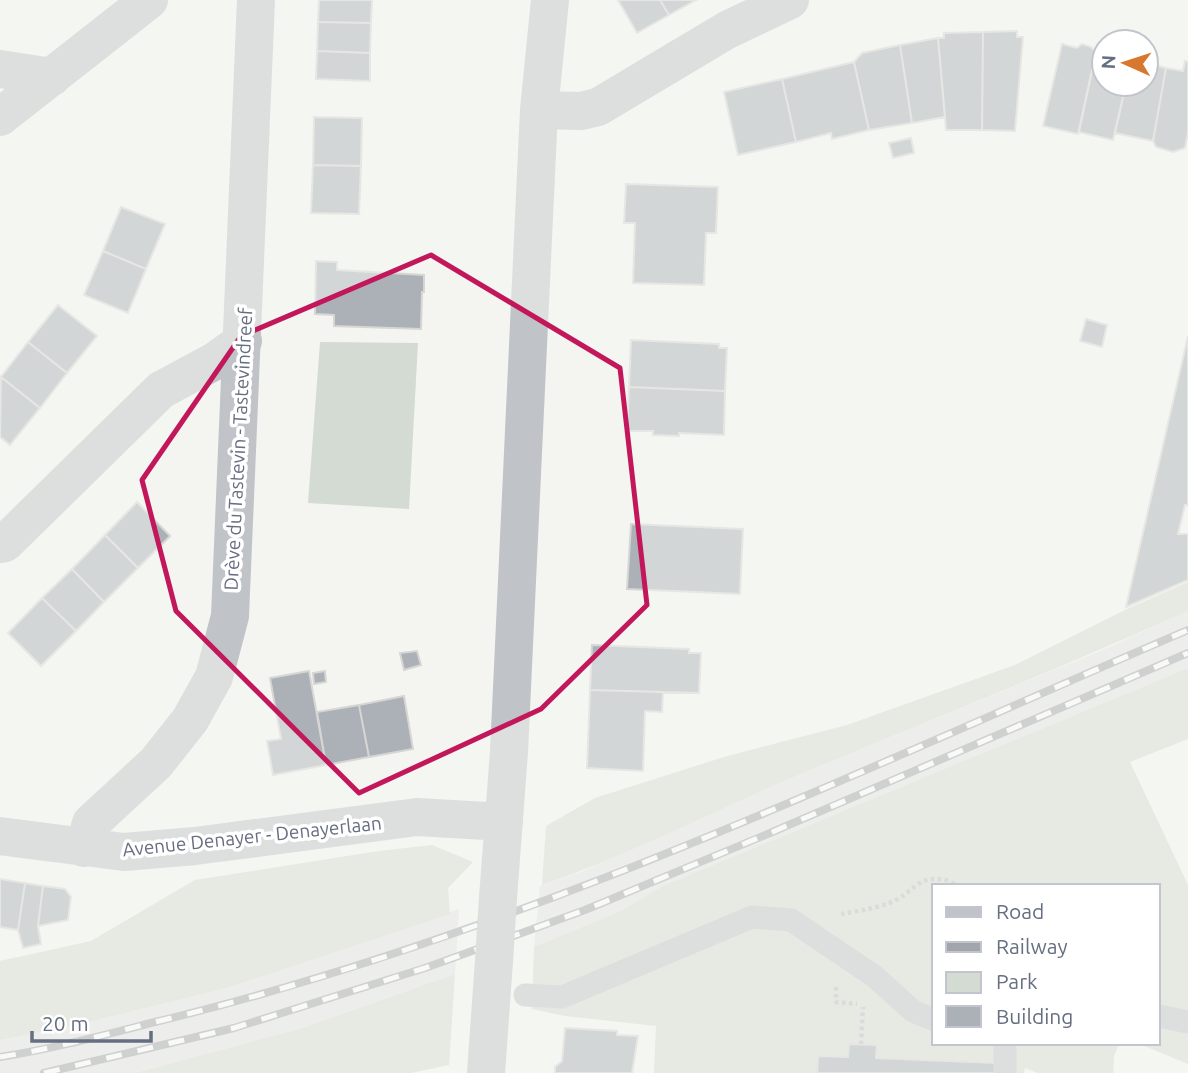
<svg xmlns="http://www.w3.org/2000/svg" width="1188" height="1073" font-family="Ubuntu,sans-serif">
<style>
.built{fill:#e5e5e5}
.green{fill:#d4dbd3;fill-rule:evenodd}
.building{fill:#acb0b7;stroke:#d6d6d4;stroke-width:2}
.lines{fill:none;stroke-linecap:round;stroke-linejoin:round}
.path{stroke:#babbbe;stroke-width:4.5;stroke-dasharray:3.5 3.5;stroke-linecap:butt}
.lane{stroke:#c0c3c7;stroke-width:23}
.street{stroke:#c0c3c7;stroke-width:38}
.rail-casing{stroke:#a2a5ac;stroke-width:8}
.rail{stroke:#fff;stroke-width:5;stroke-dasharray:16;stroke-linecap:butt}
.street-bridge{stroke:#c0c3c7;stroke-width:38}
.marked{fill:none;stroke:#c2185b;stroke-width:5;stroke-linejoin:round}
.labels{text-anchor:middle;stroke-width:7;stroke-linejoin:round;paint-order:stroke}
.street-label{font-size:19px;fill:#666f81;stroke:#fff}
</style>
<rect width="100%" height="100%" fill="#f4f5f1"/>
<!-- built -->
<path class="built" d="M1188 611V668L919 780 623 910 534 947 540 886 583 871 793 777 1100 651Z
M459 909 455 974 302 1028 135 1073H0V1040L69 1027 230 987Z"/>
<!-- green -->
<path class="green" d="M320 342 418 343 409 509 308 503Z
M1188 582V611C1059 669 927 721 796 776 711 812 629 855 542 885L546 826 595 798 724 757 847 725 1015 665 1127 609Z
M1188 668V739L1130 762 1188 885V1064L1140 1044 1118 1046 1114 1056 1113 1073H1038L1025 1068 1024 1073H654L656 1026 565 1016 532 1009 534 947 623 910 663 886ZM934 886H1158V1043H934Z
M432 845 473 862 448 888 450 914 230 987 69 1027 0 1040V961L91 941 195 880 379 851Z
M455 974 449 1065 411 1073H135L302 1028Z"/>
<!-- building -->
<path class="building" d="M319 0H372L371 23 318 22Z
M618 0H660L669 15 637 33Z
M660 0H696L669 15Z
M318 22 371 23 370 53 317 51Z
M1017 31V37H1023L1015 131 982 130 983 32Z
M983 32 982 130H946L938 38H944V33Z
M938 38 945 117 912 123 900 45Z
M1062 44 1077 48 1082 44 1091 47 1096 52 1078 134 1043 126Z
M900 45 912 123 869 130 854 62 862 53Z
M317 51 370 53V81L316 79Z
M1096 52 1104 54V84H1126L1113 140 1079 132Z
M1185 61 1188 62V133L1185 148 1173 152 1156 147 1153 141 1166 68 1183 71Z
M854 62 869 130 832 139 831 133 796 142 782 79Z
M1146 63 1166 68 1153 141 1115 133 1126 84H1146Z
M782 79 796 142 738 155 724 92Z
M314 117 362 118 361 166 313 165Z
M911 138 914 153 893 158 889 143Z
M313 165 361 166 359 214 311 213Z
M626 184 718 187 716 233H706L704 285 633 283 635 223H624Z
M121 207 165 224 146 269 103 251Z
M103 251 146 269 128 313 84 295Z
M316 261 337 262V270L424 275V292H422L421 329 334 326V315L315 314Z
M58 305 97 336 67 373 28 342Z
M1086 319 1107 325 1102 347 1080 341Z
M1188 336V505H1185L1178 534H1188V580L1126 607Z
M631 340 719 344V348H727L725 391 629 387Z
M28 342 67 373 40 408 1 377Z
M1 377 40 408 10 445 0 437Z
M629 387 725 391 724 435 679 433V436L653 435V431H627Z
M137 502 170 536 138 568 105 535Z
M631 524 743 529 740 594 627 589Z
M105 535 138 568 104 602 72 569Z
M72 569 104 602 76 631 42 598Z
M42 598 76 631 41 666 8 633Z
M592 645 689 649V653H701L699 693 590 690Z
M417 651 421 665 404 670 400 653Z
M309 671 326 765 273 775 267 741 281 739 270 678Z
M325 671 326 682 314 684 313 673Z
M590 690 663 692 662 712 645 711 643 771 587 768Z
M404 696 413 749 369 757 359 705Z
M359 705 369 757 326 765 317 712Z
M0 879 25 883 18 930 0 927Z
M25 883 43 886 38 926 41 944 23 948 18 930Z
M43 886 65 889 71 897 68 920 38 926Z
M565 1028 617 1031V1035L638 1036 632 1073H555V1067L562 1061Z
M849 1044 877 1045 876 1058 998 1063 997 1073H817L818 1056 848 1057Z"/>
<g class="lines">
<!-- path -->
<path class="path" d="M841 914C858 911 880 908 896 900 920 886 919 874 951 881L955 886
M836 987V1002L857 1004
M861 1044 863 1007"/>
<!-- lane -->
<path class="lane" d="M525 995 562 997 752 917 791 920 874 976 913 1011 934 1020
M1158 1016 1188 1022
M1005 1073V1043"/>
<!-- street -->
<path class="street" d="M0 69 52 77
M539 110 581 111 598 107 727 30 790 0
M0 117 149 0
M0 544 5 543 161 390 215 361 243 341
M0 836 124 852 195 846 417 817 504 822
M84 848 91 823 156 763 190 720 214 677 230 616 256 0
M498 898 509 752 539 110 550 0
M486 1073 494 961"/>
<!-- rail casing -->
<g class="rail-casing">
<path id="rail" d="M0 1057C52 1049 104 1035 155 1022 514 936 850 775 1188 630
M44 1073 234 1028 425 968 585 910 770 833 1188 653"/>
</g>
<!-- rail -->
<use href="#rail" class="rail"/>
<!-- street-bridge -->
<path class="street-bridge" d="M494 961 498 898"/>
</g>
<!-- marked area -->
<path d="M0 0H1188V1073H0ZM431 255 620 368 647 605 541 709 359 793 176 611 142 480 241 336Z" fill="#f4f5f1" fill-opacity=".55" fill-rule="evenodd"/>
<path class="marked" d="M431 255 620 368 647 605 541 709 359 793 176 611 142 480 241 336Z"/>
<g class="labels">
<!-- street labels -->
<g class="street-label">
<text transform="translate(238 449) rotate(-87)" y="7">Drève du Tastevin - Tastevindreef</text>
<text transform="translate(252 836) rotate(-6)" y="7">Avenue Denayer - Denayerlaan</text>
</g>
</g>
<!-- legend -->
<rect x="932" y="884" width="228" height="161" fill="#ffffff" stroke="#c2c5cd" stroke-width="2"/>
<rect x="946" y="907" width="35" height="10" fill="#c0c3c7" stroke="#c2c5cd" stroke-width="2"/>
<text x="996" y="919" font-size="21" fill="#666f81">Road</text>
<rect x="946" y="942" width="35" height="10" fill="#a2a5ac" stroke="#c2c5cd" stroke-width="2"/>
<text x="996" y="954" font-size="21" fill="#666f81">Railway</text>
<rect x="946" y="972" width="35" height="21" fill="#d4dbd3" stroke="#c2c5cd" stroke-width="2"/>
<text x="996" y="989" font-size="21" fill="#666f81">Park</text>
<rect x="946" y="1006" width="35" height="21" fill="#acb0b7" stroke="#c2c5cd" stroke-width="2"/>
<text x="996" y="1024" font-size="21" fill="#666f81">Building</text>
<!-- north arrow -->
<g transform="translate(1125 63) rotate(273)"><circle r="33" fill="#ffffff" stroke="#c2c5cd" stroke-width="2"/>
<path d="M0-5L12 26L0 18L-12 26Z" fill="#d8772e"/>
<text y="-10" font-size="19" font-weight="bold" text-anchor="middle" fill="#666f81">N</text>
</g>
<!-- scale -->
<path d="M32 1031v10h119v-10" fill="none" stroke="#666f81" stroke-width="3.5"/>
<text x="42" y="1031" font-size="21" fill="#666f81" stroke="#ffffff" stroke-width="5" paint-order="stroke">20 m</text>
</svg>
